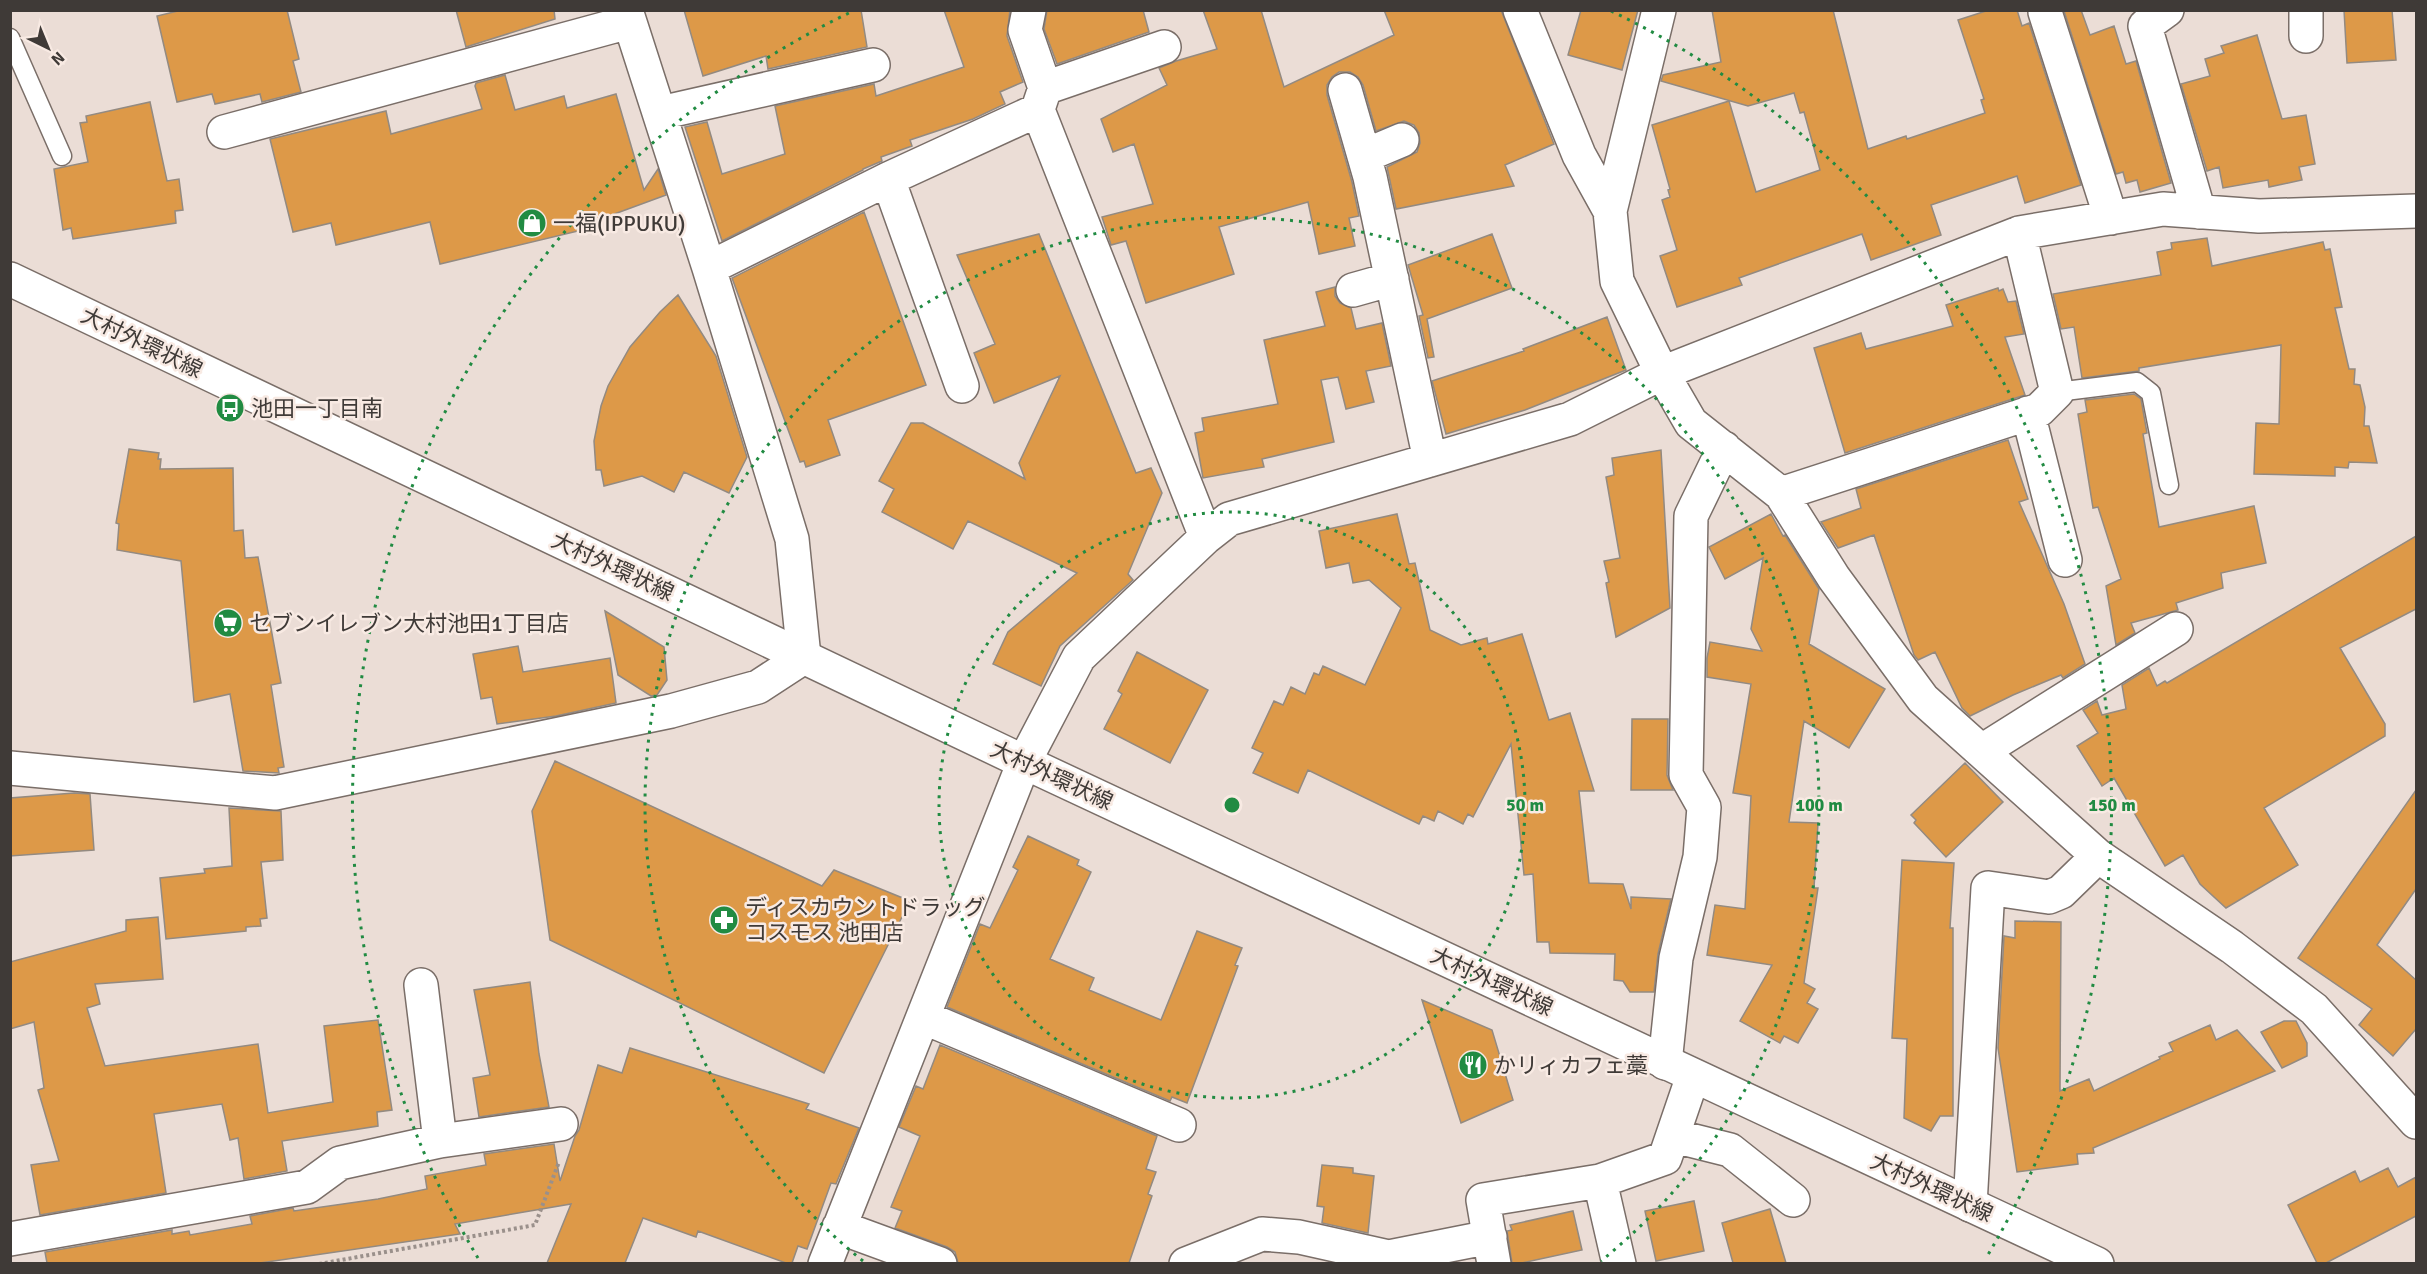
<svg xmlns="http://www.w3.org/2000/svg" width="2427" height="1274" font-family="Signika,'Noto Sans JP',sans-serif">
<style>
.building{fill:#dd9948;stroke:#938a81;stroke-width:1.5}
.lines{fill:none;stroke-linecap:round;stroke-linejoin:round}
.lane-casing{stroke:#7a6e68;stroke-width:21}
.street-casing{stroke:#7a6e68;stroke-width:36}
.secondary-casing{stroke:#7a6e68;stroke-width:36}
.path{stroke:#9a908b;stroke-width:4;stroke-dasharray:3 3;stroke-linecap:butt}
.lane{stroke:#fff;stroke-width:18}
.street{stroke:#fff;stroke-width:33}
.secondary{stroke:#fff;stroke-width:33}
.ring{fill:none;stroke:#218b42;stroke-width:3;stroke-dasharray:3 6}
.labels{text-anchor:middle;stroke-width:5;stroke-linejoin:round;paint-order:stroke}
.poi-label{font-size:22px;fill:#3f3a37;stroke:#f8eae3;text-anchor:start}
.street-label{font-size:22px;fill:#3f3a37;stroke:#f8eae3}
.centre{fill:#218b42;stroke:#f8eae3;stroke-width:3}
.ring-label{font-size:18px;text-anchor:middle;font-weight:bold;fill:#218b42;stroke:#f8eae3;stroke-width:5;stroke-linejoin:round;paint-order:stroke}
</style>
<rect width="100%" height="100%" fill="#ebddd6"/>
<!-- building -->
<path class="building" d="M182 10H287L299 59 293 61 301 92 262 102 260 94 215 104 212 94 177 102 157 16Z
M456 10H554L555 19 466 47Z
M684 10H861L867 47 768 69 766 56 703 76Z
M944 10H1010L1007 36 1023 82 1000 92 1005 104 973 119 910 140 912 146 881 157 882 161 863 169V170L722 241 685 127 707 122 722 174 785 154 775 106 874 84 876 96 964 67Z
M1047 10H1143L1149 32 1057 64 1044 29Z
M1203 10H1261L1284 87 1394 35 1384 10H1501L1554 144 1505 165 1514 186 1396 209 1387 167 1417 152 1420 143 1419 133 1414 125 1404 121 1376 131 1363 85 1358 77 1350 72H1339L1332 77 1327 85V95L1352 182 1359 216 1349 218 1355 246 1319 254 1308 202 1219 227 1234 274 1146 303 1126 241 1111 245 1102 217 1153 204 1134 144 1113 152 1101 119 1167 85 1159 68 1176 61 1217 49Z
M1581 10H1638L1622 70 1568 55Z
M1712 10H1833L1868 149 1906 136 1907 139 1985 113 1981 100 1984 99 1958 20 1989 10H2017L2022 26 2029 23 2081 185 2025 203 2017 176 1931 205 1941 235 1871 260 1862 234 1739 278 1742 285 1677 307 1660 256 1677 250 1662 200 1670 197 1668 190 1670 189 1652 125 1729 101 1756 192 1820 170 1804 112 1800 113 1794 93 1748 106 1661 81 1663 75 1721 62Z
M2081 10 2090 35 2114 26 2126 64 2136 61 2171 183 2140 192 2137 180 2126 183 2123 172 2116 174 2064 11Z
M2344 10H2392L2396 60 2347 63Z
M2257 35 2282 119 2306 115 2315 164 2299 167 2302 180 2269 187 2268 180 2223 188 2219 167 2207 171 2181 84 2210 76 2205 59 2224 53 2221 46Z
M505 75 515 110 564 96 567 108 616 94 644 190 658 169 666 195 598 220 599 226 440 264 430 222 336 245 331 223 293 232 270 139 386 111 391 134 482 109 475 86 476 83Z
M150 102 167 181 179 179 183 210 175 211 176 223 73 239 71 228 63 230 54 169 88 162 80 123 87 122 86 116Z
M864 212 926 385 828 420 840 455 806 467 804 461 800 462 732 278Z
M1039 234 1136 473 1151 468 1162 493 1128 574 1133 580 1060 646 1041 686 993 664 1008 632 1077 573 968 521 953 549 882 512 894 489 879 481 911 423H923L1025 479 1019 463 1060 376 994 403 974 353 995 344 957 255Z
M1492 234 1512 288 1427 319 1434 357 1428 358 1419 316 1423 315 1408 265Z
M2207 238 2212 266 2323 242 2325 250 2330 249 2342 307 2335 308 2349 369H2355L2354 384 2360 385 2365 407 2364 426H2369L2377 463 2349 462 2348 468 2335 467V476L2254 474 2256 423 2279 424 2281 345 2139 368V371L2082 378 2074 327 2061 329 2053 294 2161 275 2157 252 2172 249 2171 243Z
M1335 287V296L1340 303 1351 308 1356 329 1382 323 1391 366 1366 371 1374 402 1346 409 1338 377 1321 380 1334 442 1262 459 1264 467 1203 478 1195 433 1204 431 1202 418 1278 404 1264 340 1325 326 1316 292Z
M1998 288 1999 291 2003 289 2008 302 2016 301 2024 334 2005 337 2025 395 1845 453 1814 348 1861 333 1866 349 1953 326 1946 305Z
M678 295 716 356 747 457 729 493 684 472 674 492 642 476 604 486 601 470H596L594 441 601 406 608 386 630 347 660 312Z
M1607 317 1626 370 1525 410 1446 434 1432 381 1524 351 1523 349Z
M2134 394 2141 399 2147 433 2143 434 2159 527 2254 506 2266 563 2221 573 2223 588 2176 603 2178 610 2131 623 2135 633 2116 645 2106 586 2121 579 2098 507 2093 508 2078 414 2087 412 2085 400Z
M2008 440 2028 499 2019 502 2064 604 2085 664 2063 678 2061 675 2013 695 1970 716 1962 708 1935 652 1918 660 1914 655 1874 535 1838 548 1821 522 1861 508 1856 489Z
M129 449 159 453 158 459H161L160 469 233 468 234 531 243 530 245 558 258 557 281 683 271 685 284 767 278 768 279 773 243 771 230 694 194 702 181 561 117 550 119 524 116 523Z
M1661 450 1670 608 1616 637 1606 583 1609 582 1604 561 1620 558 1606 477 1614 475 1612 458Z
M1397 514 1409 564 1415 563 1430 630 1461 645 1487 638 1488 644 1522 634 1549 720 1570 713 1594 791H1579L1589 883 1623 884 1631 909V897L1671 899 1658 954 1654 992H1630L1623 981 1614 980 1615 954 1550 953 1549 942H1537L1533 874 1524 875 1511 744 1473 817 1468 814 1463 824 1438 811 1434 821 1423 816 1419 824 1308 770 1298 793 1253 773 1263 753 1252 748 1274 701 1283 705 1291 687 1305 694 1314 673 1319 675 1323 666 1365 685 1401 608 1369 580 1353 583 1349 563 1326 568 1319 531Z
M1771 514 1783 536 1785 535 1819 589 1809 644 1885 689 1849 748 1804 721 1789 822 1818 823 1814 888H1818L1804 983 1815 989 1807 1003 1818 1009 1798 1043 1784 1036 1780 1043 1740 1021 1772 965 1707 955 1715 905 1745 909 1751 796 1733 793 1751 684 1707 677V658L1710 642 1762 651 1751 629 1763 558 1725 579 1709 547Z
M2416 536V609L2340 648 2385 724V736L2264 808 2298 865 2226 908 2200 884 2183 855 2165 866 2114 778 2102 786 2077 746 2098 733 2083 710 2097 701 2102 715 2126 709 2122 685 2149 668 2157 686 2165 681 2167 683Z
M605 611 664 647 667 680 657 695 651 696 618 675Z
M518 646 523 672 610 658 616 703 556 716 497 724 492 697 481 699 473 654Z
M1137 652 1208 690 1170 763 1104 729 1122 694 1118 691Z
M1632 719H1668L1667 775 1673 790H1631Z
M555 761 822 886 834 870 910 901 824 1073 550 940 532 811Z
M1965 763 2003 802 1946 857 1914 823 1916 820 1911 815Z
M2416 790V889L2377 945 2416 980V1029L2393 1056 2359 1025 2372 1009 2298 958Z
M74 793 90 794 94 850 10 856V798Z
M229 808 281 811 283 860 261 862 267 918 260 919 261 926 246 927V931L166 939 160 878 205 873 204 869 232 866Z
M1028 836 1079 860 1077 865 1091 872 1050 959 1094 978 1089 990 1161 1020 1197 931 1242 948 1235 965 1238 966 1187 1103 1172 1097 1170 1101 947 1007 980 924 990 928 1018 870 1013 867Z
M1902 860 1954 863 1950 928H1953V1116H1940L1931 1131 1904 1118 1907 1039 1892 1038Z
M158 917 163 979 95 984 100 1004 87 1008 105 1066 258 1044 268 1113 333 1102 324 1026 378 1020 392 1110 377 1112 378 1126 282 1141 287 1171 244 1179 238 1138 230 1140 222 1104 154 1114 166 1193 40 1215 31 1165 59 1161 38 1090 44 1088 34 1022 10 1029V962L126 931V920Z
M2015 921 2061 922 2060 1091 2089 1079 2094 1091 2160 1059 2159 1057 2173 1051 2169 1043 2210 1025 2216 1040 2237 1030 2275 1071 2093 1148 2094 1153 2077 1154 2078 1164 2017 1172 1998 1048 2004 936 2015 938Z
M530 982 539 1054 549 1107 479 1117 473 1078 490 1075 474 990Z
M1422 1000 1492 1030 1513 1100 1461 1123Z
M2284 1021H2296L2307 1043V1056L2282 1068 2261 1032Z
M940 1045 1157 1136 1146 1169 1156 1172 1148 1194 1152 1196 1129 1263H958L955 1252 947 1247 895 1228 902 1211 891 1207 920 1136 899 1127 916 1086 923 1089Z
M630 1048 809 1104 806 1109 859 1128 836 1184 831 1183 807 1249 798 1246 792 1263H786L698 1231 696 1237 643 1218 625 1263H547L571 1204 455 1224 460 1234 260 1263H47L45 1252 172 1230V1234L189 1231 190 1235 252 1224 250 1216 293 1208 294 1211 378 1199 427 1189 425 1176 486 1165 484 1154 554 1144 560 1181 575 1136 579 1130 598 1065 622 1073Z
M1322 1165 1353 1168V1173L1374 1176 1368 1233 1322 1223 1324 1207 1317 1206Z
M2388 1168 2398 1187 2416 1177V1216L2326 1263H2317L2288 1205 2355 1171 2360 1182Z
M1694 1201 1704 1251 1656 1261 1645 1211Z
M1770 1209 1786 1263H1733L1722 1223Z
M1573 1211 1582 1250 1522 1263H1512L1507 1231 1512 1230 1510 1225Z"/>
<g class="lines">
<!-- lane casing -->
<g class="lane-casing">
<path id="lane" d="M10 38 62 156
M2057 392 2137 382 2151 393 2169 485"/>
</g>
<!-- street casing -->
<g class="street-casing">
<path id="street" d="M1029 10 1025 30 1045 88 1038 109
M1520 10 1579 155 1610 211
M1659 10 1610 211 1617 281 1662 373 1691 423 1781 494 1834 578 1923 699 2098 856 2232 947 2314 1009 2416 1122
M2167 10 2145 26 2199 212
M2306 10V36
M2045 12 2111 218
M1045 88 1164 47
M1345 90 1370 177 1430 460
M660 113 873 65
M224 132 629 22
M1364 156 1402 140
M888 179 962 386
M709 268 888 179 1038 110 1206 537
M1353 290 1392 279
M2028 413 2065 560
M1781 494 2039 410 2057 392 2019 233
M1982 751 2176 629
M10 768 275 793 671 711 758 687 804 657 792 539 709 268 626 10
M421 985 440 1141
M923 1017 1179 1125
M1665 1063 1676 958 1700 857 1704 807 1686 775 1691 516 1724 448
M1674 1136 1730 1150 1793 1200
M1970 1205 1988 888 2049 897 2061 892 2098 856
M839 1227 940 1264
M10 1239 307 1187 340 1163 440 1141 561 1124
M825 1264 1024 762 1079 657 1206 537 1229 519 1570 419 1662 373 2019 233 2163 209 2259 216 2416 211
M1186 1264 1262 1234 1299 1237 1389 1257 1490 1237
M1494 1264 1483 1200 1600 1181
M1619 1264 1600 1181 1665 1158 1693 1076"/>
</g>
<!-- secondary casing -->
<g class="secondary-casing">
<path id="secondary" d="M10 279 1024 762 2097 1264"/>
</g>
<!-- path -->
<path class="path" d="M319 1264 535 1225 559 1162"/>
<!-- lane -->
<use href="#lane" class="lane"/>
<!-- street -->
<use href="#street" class="street"/>
<!-- secondary -->
<use href="#secondary" class="secondary"/>
</g>
<!-- distance rings -->
<g class="ring">
<circle cx="1232" cy="805" r="293"/>
<path d="M863 1261A587 587 0 1 1 1601 1261"/>
<path d="M478 1258A880 880 0 0 1 853 11M1611 11A880 880 0 0 1 1986 1258"/>
</g>
<!-- icons -->
<defs>
<g id="shop-disc" transform="scale(1.5)"><circle r="9.5" fill="#218b42" stroke="#f8eae3"/><path d="M-5-2.5h2.3a2.7 3.5 0 0 1 5.4 0H5L5.5 6h-11ZM-1.5-2.5h3a1.5 2.3 0 0 0-3 0Z" fill="#fff"/></g>
<g id="bus-disc" transform="scale(1.5)"><circle r="9.5" fill="#218b42" stroke="#f8eae3"/><path d="M-5-6H5V4H4V6H2V4H-2V6H-4V4H-5ZM-3.5-4V0h7V-4ZM-3.5 1.2v1.5H-2V1.2ZM2 1.2v1.5H3.5V1.2Z" fill="#fff"/></g>
<g id="supermarket-disc" transform="scale(1.5)"><circle r="9.5" fill="#218b42" stroke="#f8eae3"/><path d="M-6-5.5h2.5l.6 2H6L4.5 2H-2.5L-4.4-4H-6ZM-1.5 3.2a1.3 1.3 0 1 0 .1 0ZM3 3.2a1.3 1.3 0 1 0 .1 0Z" fill="#fff"/></g>
<g id="pharmacy-disc" transform="scale(1.5)"><circle r="9.5" fill="#218b42" stroke="#f8eae3"/><path d="M-2-6h4v4h4v4h-4v4h-4v-4h-4v-4h4Z" fill="#fff"/></g>
<g id="restaurant-disc" transform="scale(1.5)"><circle r="9.5" fill="#218b42" stroke="#f8eae3"/><path d="M-5-6h1v4h1v-4h1v4h1v-4h1v5L-1.5 .5V6h-2V.5L-5-1ZM5-6V6H3V1.5H1.5Q1.5-4 5-6Z" fill="#fff"/></g>
</defs>
<g fill-rule="evenodd">
<use href="#shop-disc" x="532" y="223"/>
<use href="#bus-disc" x="230" y="408"/>
<use href="#supermarket-disc" x="228" y="623"/>
<use href="#pharmacy-disc" x="724" y="920"/>
<use href="#restaurant-disc" x="1473" y="1065"/>
</g>
<g class="labels">
<!-- poi labels -->
<g class="poi-label">
<text x="553" y="231">一福(IPPUKU)</text>
<text x="251" y="416">池田一丁目南</text>
<text x="249" y="631">セブンイレブン大村池田1丁目店</text>
<text x="745" y="915">ディスカウントドラッグ<tspan x="745" dy="25">コスモス 池田店</tspan></text>
<text x="1494" y="1073">かリィカフェ藁</text>
</g>
<!-- street labels -->
<g class="street-label">
<text transform="translate(142 342) rotate(26)" y="8">大村外環状線</text>
<text transform="translate(613 566) rotate(25)" y="8">大村外環状線</text>
<text transform="translate(1052 775) rotate(25)" y="8">大村外環状線</text>
<text transform="translate(1492 981) rotate(25)" y="8">大村外環状線</text>
<text transform="translate(1932 1187) rotate(25)" y="8">大村外環状線</text>
</g>
</g>
<circle cx="1232" cy="805" r="9" class="centre"/>
<g class="ring-label">
<text x="1525" y="811">50 m</text>
<text x="1819" y="811">100 m</text>
<text x="2112" y="811">150 m</text>
</g>
<!-- border -->
<rect width="2427" height="1274" fill="none" stroke="#3f3a37" stroke-width="24"/>
<!-- north arrow -->
<g transform="translate(48 48) rotate(137)" stroke="#f8eae3" stroke-width="4.5" paint-order="stroke">
<path d="M0-4.5L10 22L0 15L-10 22Z" fill="#3f3a37"/>
<text y="-9" font-size="16" font-weight="bold" text-anchor="middle" fill="#3f3a37">N</text>
</g>
</svg>
